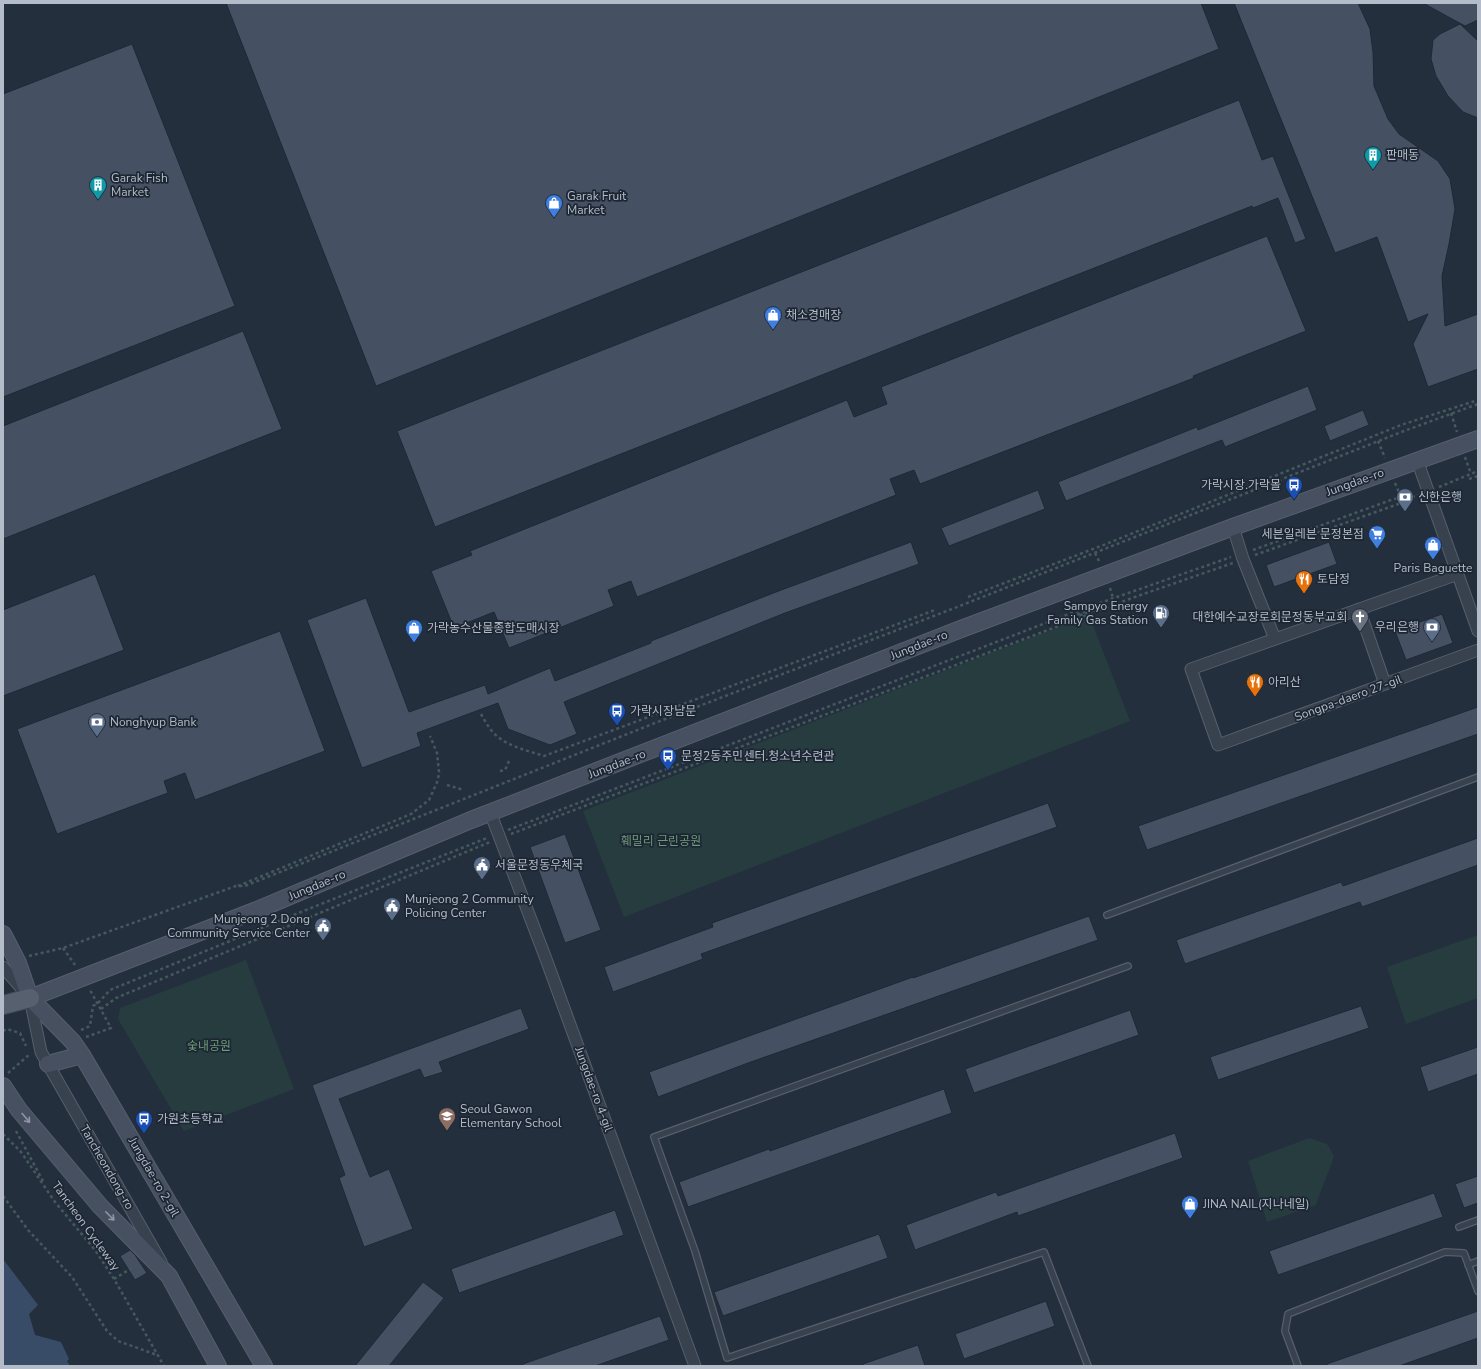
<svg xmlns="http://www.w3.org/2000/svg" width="1481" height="1369" font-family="'Nunito Sans','Noto Sans KR',sans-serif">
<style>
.green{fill:#263c3f}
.water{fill:#394c67}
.building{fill:#455162;stroke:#1f2835}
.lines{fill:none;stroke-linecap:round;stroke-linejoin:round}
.lane-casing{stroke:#565f6c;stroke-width:8}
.street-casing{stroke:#565f6c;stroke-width:13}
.secondary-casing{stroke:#565f6c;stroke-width:18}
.primary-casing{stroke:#414a57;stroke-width:20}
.path{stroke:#44595c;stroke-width:2.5;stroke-dasharray:3 3;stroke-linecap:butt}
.lane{stroke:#38414e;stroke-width:5.5}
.street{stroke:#38414e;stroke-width:11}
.secondary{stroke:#465061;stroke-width:16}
.primary{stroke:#56606e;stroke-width:18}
.oneway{stroke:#8e96a5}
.labels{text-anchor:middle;stroke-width:3.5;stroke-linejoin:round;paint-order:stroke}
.poi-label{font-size:12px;fill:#b4bcc9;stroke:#1d2633;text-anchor:start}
.street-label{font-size:12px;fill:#b4bcc9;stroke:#1d2633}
.park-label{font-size:12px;fill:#6b9a76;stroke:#1d2633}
</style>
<rect width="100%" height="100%" fill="#242f3e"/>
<!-- green -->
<path class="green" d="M1089 615 1130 721 624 917 583 811Z
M1478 935V998L1406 1024 1387 967Z
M246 960 294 1089 184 1131 118 1019 120 1008Z
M1309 1138 1327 1144 1334 1156C1329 1173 1321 1188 1316 1205L1267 1222 1248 1161Z"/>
<!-- water -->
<path class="water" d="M3 1259 38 1305 29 1314 35 1335 61 1342 69 1359 67 1361 70 1366H3Z"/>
<!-- building -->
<path class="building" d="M226 3H1201L1219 49 376 386Z
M1234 3H1358L1370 29 1373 52 1374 86 1388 119 1399 134 1438 161 1450 179 1455 209 1449 244 1442 276 1445 326 1478 314V369L1428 387 1413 344 1428 314 1408 322 1377 237 1335 253Z
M1423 3H1478V20L1465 26Z
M1460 24 1478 41V118L1463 112 1448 96 1436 76 1431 59 1433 40 1440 34Z
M132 44 235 306 3 397V94Z
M1239 100 1262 160 1273 156 1306 239 1295 243 1278 198 1253 208 1252 206 435 527 397 431Z
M1267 236 1306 331 1193 376 1194 378 920 484 914 470 890 479 896 495 637 597 631 581 608 590 614 606 509 648 494 612 454 628 431 571 472 555 470 551 847 400 854 417 887 404 881 387Z
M243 331 282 429 3 539V426Z
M1308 386 1317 410 1225 447 1222 440 1066 501 1058 482 1197 427 1198 430Z
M1363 410 1369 425 1330 441 1324 426Z
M1038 490 1045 509 949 546 941 528Z
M911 542 919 564 785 613 564 702 577 734 550 745 508 729 498 703 417 733 421 746 362 768 307 620 366 598 409 712 485 685 488 694 550 668 555 681 651 643V641L776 592Z
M1329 542 1337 564 1274 587 1266 565Z
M95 574 124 650 3 696V610Z
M1442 614 1453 643 1406 660 1395 631Z
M280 631 325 751 195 800 185 773 164 781 168 793 57 834 17 729Z
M1478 707V734L1147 850 1138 826Z
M1048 803 1057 827 701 954 703 959 613 992 604 967 713 927 712 923Z
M565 834 601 930 565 943 530 847Z
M1478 838V865L1362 907 1360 902 1185 964 1176 940 1341 882 1343 886Z
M1089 916 1098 940 748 1063 658 1097 649 1072 913 977V978Z
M1361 1006 1369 1028 1218 1080 1210 1057Z
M521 1008 529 1029 439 1062 443 1072 424 1078 420 1069 339 1099 370 1177 389 1169 413 1229 364 1247 339 1178 345 1175 312 1085Z
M1130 1010 1139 1035 974 1093 965 1069Z
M1478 1047V1074L1428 1092 1420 1067Z
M944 1089 952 1113 688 1207 679 1182 769 1149 770 1151Z
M1175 1133 1183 1158 1018 1216 1017 1212 915 1250 906 1225 996 1192 998 1196Z
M1478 1176V1203L1464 1208 1455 1184Z
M1434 1193 1443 1217 1278 1275 1269 1251Z
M615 1210 624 1235 459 1293 451 1269Z
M879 1234 888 1258 723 1316 714 1292Z
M130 1250 135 1255 147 1273 135 1280 120 1256Z
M423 1282 444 1298 389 1366H355Z
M1046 1301 1055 1326 964 1359 955 1334Z
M1478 1311V1338L1399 1366H1327V1364Z
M660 1316 669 1340 595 1366H523V1364Z
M918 1345 925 1366H863V1364Z"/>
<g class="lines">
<!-- lane casing -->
<g class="lane-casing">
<path id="lane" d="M1107 915 1478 777
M1459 1227 1478 1220
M1468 1265 1478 1261
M1088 1366 1044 1252 727 1358 695 1251 654 1137 1128 966
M1298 1366 1285 1331 1288 1314 1445 1252 1464 1253 1478 1291"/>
</g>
<!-- street casing -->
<g class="street-casing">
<path id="street" d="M1417 460 1478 631
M1233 527 1243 559 1275 639
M1458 574 1191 669 1218 745 1478 650
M1359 609 1385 684
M490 812 546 959 695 1366
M3 967 30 998 41 1052 161 1262"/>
</g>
<!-- secondary casing -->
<g class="secondary-casing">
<path id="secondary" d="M3 934 18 963 30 998 73 1042 82 1055 264 1366
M30 998 257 910 471 820 961 629 1233 527 1478 439
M48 1064 82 1055
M3 1086 19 1110 100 1206 169 1276 218 1366"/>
</g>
<!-- primary casing -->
<g class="primary-casing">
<path id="primary" d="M3 1005 30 998"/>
</g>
<!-- path -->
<path class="path" d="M1451 413 1457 432
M1378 441 1385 458
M1465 457 1471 474
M1469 479 1478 476
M1395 483 1401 497
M1439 487 1478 471
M1253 550 1391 500C1400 497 1409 499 1418 495
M1095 553 1099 561
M1255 555 1404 502
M1110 588 1113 598
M968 597 1106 544 1401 425 1478 400
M1095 605 1092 609 1065 619 1061 617Z
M481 714C484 719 487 725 491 730 504 746 526 750 544 756L935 610
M500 771 505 770 509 761
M447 785 460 789 464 787
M508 830 1056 619 1065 621 1094 610 1100 603 1231 557
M511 834 1132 598 1233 563
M238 886 411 814 429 800 438 780 439 772 437 753 430 736
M63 948 75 965
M29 956 63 948 236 886H245L655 723 952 609 1404 431 1478 404
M101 1009 116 998 490 842
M81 1030 90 1026 93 1006 98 1003 110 990 306 910 487 838
M3 1031 7 1029 20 1033 26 1046
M86 1037 111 1028 90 990
M8 1073 30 1054
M16 1131 43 1181
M3 1134 21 1152 55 1202 95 1250 114 1279 164 1366
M3 1196 28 1230 72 1277 107 1331 118 1341 157 1355
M114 1279 135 1266"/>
<!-- lane -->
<use href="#lane" class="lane"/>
<!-- street -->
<use href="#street" class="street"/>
<!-- secondary -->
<use href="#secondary" class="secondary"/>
<!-- primary -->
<use href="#primary" class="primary"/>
</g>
<!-- one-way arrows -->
<defs><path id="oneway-shaft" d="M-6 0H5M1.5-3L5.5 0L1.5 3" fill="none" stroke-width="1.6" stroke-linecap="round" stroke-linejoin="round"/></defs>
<g class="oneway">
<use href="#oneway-shaft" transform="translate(26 1118) rotate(50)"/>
<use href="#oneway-shaft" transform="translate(110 1216) rotate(45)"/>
</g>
<!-- icons -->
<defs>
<g id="building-pin" transform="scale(0.9)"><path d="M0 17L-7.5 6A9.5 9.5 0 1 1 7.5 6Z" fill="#0f9aa8" stroke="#1d2633"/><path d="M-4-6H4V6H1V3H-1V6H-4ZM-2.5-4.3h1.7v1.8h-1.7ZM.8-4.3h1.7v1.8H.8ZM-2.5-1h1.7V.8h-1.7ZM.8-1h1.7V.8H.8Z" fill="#fff"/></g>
<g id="shop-pin" transform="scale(0.9)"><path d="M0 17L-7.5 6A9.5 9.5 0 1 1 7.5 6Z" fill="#3f7fe0" stroke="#1d2633"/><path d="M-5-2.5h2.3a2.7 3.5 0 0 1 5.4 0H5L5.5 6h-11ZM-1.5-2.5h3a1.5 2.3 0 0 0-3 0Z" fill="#fff"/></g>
<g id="bus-pin" transform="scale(0.9)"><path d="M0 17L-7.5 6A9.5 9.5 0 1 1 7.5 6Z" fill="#1a4fb4" stroke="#1d2633"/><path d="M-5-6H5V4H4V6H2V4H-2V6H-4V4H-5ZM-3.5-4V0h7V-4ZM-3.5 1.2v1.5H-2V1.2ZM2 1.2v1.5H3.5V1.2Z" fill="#fff"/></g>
<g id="bank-pin" transform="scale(0.9)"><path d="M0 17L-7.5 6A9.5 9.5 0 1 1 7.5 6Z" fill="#5c6f8a" stroke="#1d2633"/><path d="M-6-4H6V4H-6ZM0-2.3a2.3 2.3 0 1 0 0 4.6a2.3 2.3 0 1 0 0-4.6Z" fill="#fff"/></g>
<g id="supermarket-pin" transform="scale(0.9)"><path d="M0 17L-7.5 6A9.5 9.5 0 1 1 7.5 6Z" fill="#3f7fe0" stroke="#1d2633"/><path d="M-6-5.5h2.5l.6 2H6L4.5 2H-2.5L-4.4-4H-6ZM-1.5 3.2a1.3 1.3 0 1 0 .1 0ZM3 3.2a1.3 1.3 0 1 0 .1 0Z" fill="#fff"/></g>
<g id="restaurant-pin" transform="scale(0.9)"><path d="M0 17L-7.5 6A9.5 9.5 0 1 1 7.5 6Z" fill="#e8710a" stroke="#1d2633"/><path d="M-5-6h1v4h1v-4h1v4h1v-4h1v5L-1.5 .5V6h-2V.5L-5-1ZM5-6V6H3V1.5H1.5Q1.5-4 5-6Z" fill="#fff"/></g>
<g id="fuel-pin" transform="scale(0.9)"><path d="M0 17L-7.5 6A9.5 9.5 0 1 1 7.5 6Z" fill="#5c6f8a" stroke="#1d2633"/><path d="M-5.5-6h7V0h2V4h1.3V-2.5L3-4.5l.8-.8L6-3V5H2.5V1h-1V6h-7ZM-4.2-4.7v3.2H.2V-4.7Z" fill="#fff"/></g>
<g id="church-pin" transform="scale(0.9)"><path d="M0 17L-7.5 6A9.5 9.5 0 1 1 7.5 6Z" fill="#6b7280" stroke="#1d2633"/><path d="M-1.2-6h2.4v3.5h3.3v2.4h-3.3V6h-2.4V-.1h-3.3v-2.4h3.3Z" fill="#fff"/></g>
<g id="civic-pin" transform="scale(0.9)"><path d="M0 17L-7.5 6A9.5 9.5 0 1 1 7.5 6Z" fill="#5c6f8a" stroke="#1d2633"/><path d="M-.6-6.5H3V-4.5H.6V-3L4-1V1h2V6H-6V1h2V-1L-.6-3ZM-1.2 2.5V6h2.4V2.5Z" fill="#fff"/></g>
<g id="school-pin" transform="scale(0.9)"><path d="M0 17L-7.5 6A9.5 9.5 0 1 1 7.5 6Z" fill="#8d6e63" stroke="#1d2633"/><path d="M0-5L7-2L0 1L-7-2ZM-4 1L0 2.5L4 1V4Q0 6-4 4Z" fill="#fff"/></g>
</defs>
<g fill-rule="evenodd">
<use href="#building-pin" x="1373" y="155"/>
<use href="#building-pin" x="98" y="185"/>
<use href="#shop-pin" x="554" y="203"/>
<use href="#shop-pin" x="773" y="315"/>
<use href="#bus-pin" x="1294" y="485"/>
<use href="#bank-pin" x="1405" y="497"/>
<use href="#supermarket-pin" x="1377" y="534"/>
<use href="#shop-pin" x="1433" y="545"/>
<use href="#restaurant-pin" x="1304" y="579"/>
<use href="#fuel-pin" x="1161" y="613"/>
<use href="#church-pin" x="1360" y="617"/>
<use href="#bank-pin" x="1432" y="627"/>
<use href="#shop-pin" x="414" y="628"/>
<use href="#restaurant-pin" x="1255" y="682"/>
<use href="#bus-pin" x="617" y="711"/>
<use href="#bank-pin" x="97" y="722"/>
<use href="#bus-pin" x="668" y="756"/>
<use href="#civic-pin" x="482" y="865"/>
<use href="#civic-pin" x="392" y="906"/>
<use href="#civic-pin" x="323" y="926"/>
<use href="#school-pin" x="447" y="1116"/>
<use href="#bus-pin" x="144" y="1119"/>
<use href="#shop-pin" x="1190" y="1204"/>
</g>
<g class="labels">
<!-- poi labels -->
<g class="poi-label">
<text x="1386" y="159">판매동</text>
<text x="111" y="182">Garak Fish<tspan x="111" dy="14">Market</tspan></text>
<text x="567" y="200">Garak Fruit<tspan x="567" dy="14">Market</tspan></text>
<text x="786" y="319">채소경매장</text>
<text x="1281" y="489" text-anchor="end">가락시장.가락몰</text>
<text x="1418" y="501">신한은행</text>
<text x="1364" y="538" text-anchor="end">세븐일레븐 문정본점</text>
<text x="1433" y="572" text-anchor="middle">Paris Baguette</text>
<text x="1317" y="583">토담정</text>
<text x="1148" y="610" text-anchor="end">Sampyo Energy<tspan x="1148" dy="14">Family Gas Station</tspan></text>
<text x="1347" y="621" text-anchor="end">대한예수교장로회문정동부교회</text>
<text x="1419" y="631" text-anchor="end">우리은행</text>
<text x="427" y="632">가락농수산물종합도매시장</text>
<text x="1268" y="686">아리산</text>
<text x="630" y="715">가락시장남문</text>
<text x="110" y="726">Nonghyup Bank</text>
<text x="681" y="760">문정2동주민센터.청소년수련관</text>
<text x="495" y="869">서울문정동우체국</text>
<text x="405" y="903">Munjeong 2 Community<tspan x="405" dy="14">Policing Center</tspan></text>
<text x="310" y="923" text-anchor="end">Munjeong 2 Dong<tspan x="310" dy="14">Community Service Center</tspan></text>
<text x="460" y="1113">Seoul Gawon<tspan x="460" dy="14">Elementary School</tspan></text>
<text x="157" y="1123">가원초등학교</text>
<text x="1203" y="1208">JINA NAIL(지나네일)</text>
</g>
<!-- street labels -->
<g class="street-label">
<text transform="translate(1355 482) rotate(-20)" y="4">Jungdae-ro</text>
<text transform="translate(919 645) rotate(-22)" y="4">Jungdae-ro</text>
<text transform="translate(1348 698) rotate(-20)" y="4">Songpa-daero 27-gil</text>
<text transform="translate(617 764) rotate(-21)" y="4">Jungdae-ro</text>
<text transform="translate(317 885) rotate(-23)" y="4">Jungdae-ro</text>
<text transform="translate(594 1089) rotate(70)" y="4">Jungdae-ro 4-gil</text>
<text transform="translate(107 1167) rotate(60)" y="4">Tancheondong-ro</text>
<text transform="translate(154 1177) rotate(60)" y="4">Jungdae-ro 2-gil</text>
<text transform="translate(86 1226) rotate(54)" y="4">Tancheon Cycleway</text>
</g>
<!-- park labels -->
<g class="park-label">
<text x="661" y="845">훼밀리 근린공원</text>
<text x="209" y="1050">숯내공원</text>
</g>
</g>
<!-- border -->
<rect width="1481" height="1369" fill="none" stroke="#b4bcc9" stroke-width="8"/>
</svg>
